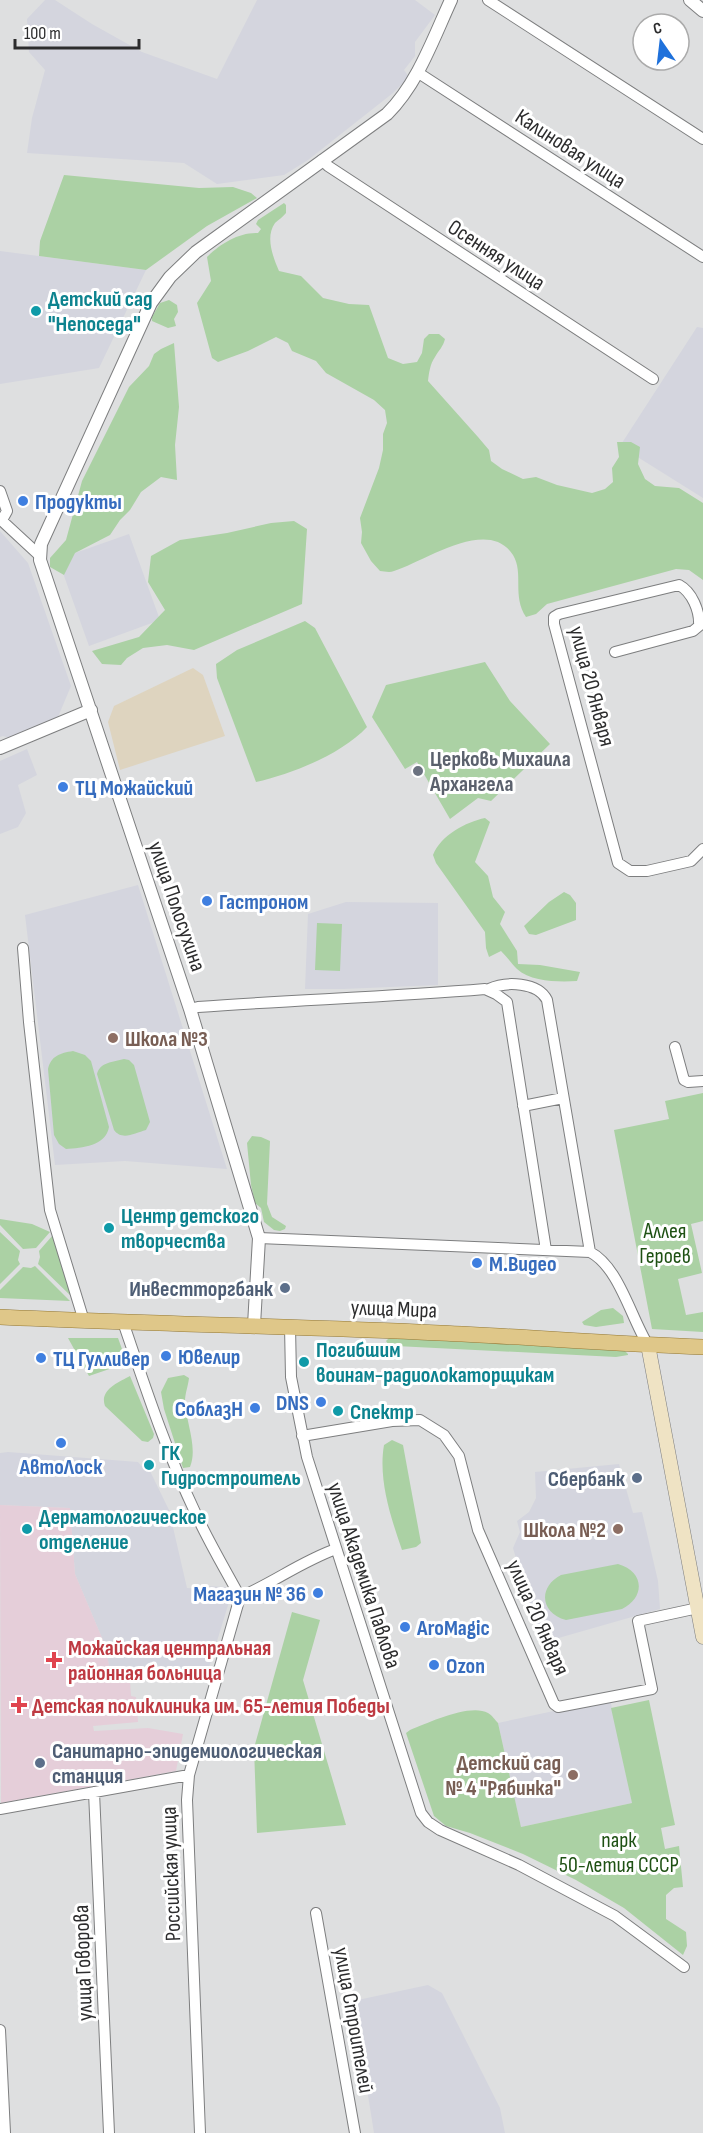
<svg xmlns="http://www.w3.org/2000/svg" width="703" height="2133" font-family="'Sofia Sans Condensed',sans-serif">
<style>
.commercial{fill:#ded4bf}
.built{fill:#d4d5de}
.medical{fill:#e5ced9}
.green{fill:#abd1a4}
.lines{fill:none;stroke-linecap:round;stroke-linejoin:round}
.minor-casing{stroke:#7d7e7f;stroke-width:12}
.tertiary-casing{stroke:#7d7e7f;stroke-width:14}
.secondary-casing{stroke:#7d7e7f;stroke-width:15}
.primary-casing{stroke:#937835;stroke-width:16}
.minor{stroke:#fff;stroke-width:10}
.tertiary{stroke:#fff;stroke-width:12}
.secondary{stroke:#efe3c4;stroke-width:14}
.primary{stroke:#dfc789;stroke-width:15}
.culture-dot{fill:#0f9aa8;stroke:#fff;stroke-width:2}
.shop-dot{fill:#3f7fe0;stroke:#fff;stroke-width:2}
.worship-dot{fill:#6b7280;stroke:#fff;stroke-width:2}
.education-dot{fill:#8d6e63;stroke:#fff;stroke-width:2}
.service-dot{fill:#5c6f8a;stroke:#fff;stroke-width:2}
.health-dot{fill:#e0444e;stroke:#fff;stroke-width:2}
.labels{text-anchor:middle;stroke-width:6;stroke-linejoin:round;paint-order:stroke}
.street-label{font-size:22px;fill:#2c2c2d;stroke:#fff}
.culture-label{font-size:22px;font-weight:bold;fill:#0d838f;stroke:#fff;text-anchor:start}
.shop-label{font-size:22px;font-weight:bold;fill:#366cbe;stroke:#fff;text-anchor:start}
.worship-label{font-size:22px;font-weight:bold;fill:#5b616d;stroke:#fff;text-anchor:start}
.education-label{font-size:22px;font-weight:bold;fill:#785e54;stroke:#fff;text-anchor:end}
.park-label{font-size:22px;fill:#1e5113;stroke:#fff}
.service-label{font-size:22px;font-weight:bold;fill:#4e5e75;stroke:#fff;text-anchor:end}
.health-label{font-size:22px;font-weight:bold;fill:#be3a42;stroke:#fff;text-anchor:start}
</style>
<rect width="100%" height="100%" fill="#dedfe0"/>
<!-- commercial -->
<path class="commercial" d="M193 668 203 675 225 736 120 770 108 722 114 706Z"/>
<!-- built -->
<path class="built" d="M45 0H55L92 24 142 52 217 79 257 0H415L435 15 415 42V56L404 70 409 77 393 93 308 160 284 175 217 184 184 163 27 153 32 118 45 70 29 52 27 19Z
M0 251 146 270 99 368 0 384Z
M697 327 703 328V498L620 446Z
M0 531 28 563 71 686 58 717 9 738 3 736 0 737Z
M129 534 160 620 89 646 58 559Z
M27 749 37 775 18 785 26 813 18 827 0 834V761Z
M138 885 227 1169 125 1161 55 1165 25 915Z
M346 902 438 903V985L343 989H305L308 914Z
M8 1452 138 1462 144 1469 148 1467 169 1510 187 1588 203 1589 204 1586 226 1587 229 1602 206 1677 176 1670 160 1669 111 1676 105 1645 75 1574 70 1508 0 1505V1453Z
M619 1464 633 1513 642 1512 658 1581 660 1609 541 1643 513 1548 520 1532 517 1521 529 1512 536 1498 535 1472Z
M610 1699 632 1803 521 1827 498 1723Z
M428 1985 442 1993 500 2108 505 2133H374L353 2001Z"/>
<!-- medical -->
<path class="medical" d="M0 1505 70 1508 75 1574 105 1645 111 1675 126 1674V1681H130L131 1696 136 1697 138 1722 93 1726 94 1731 148 1728 183 1734 176 1771 1 1803Z"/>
<!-- green -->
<path class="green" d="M64 175 199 188 233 187 251 193 257 198 207 226 146 270 39 256 40 241Z
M284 203 286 205V213C283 217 278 220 275 223 265 237 273 257 279 271L301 276 323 298 349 304 369 305 388 358 403 364 417 362 422 353 424 339 429 334H439L445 339C443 347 439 350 435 357 430 364 429 373 428 381L478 437 489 450 491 461 502 469 523 479 536 477 557 485 592 493 605 489 613 482 612 468 619 457 617 442H631L640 447 638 464 645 479 655 486 679 488 703 503V580L689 570 676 569 547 604 536 614 526 617C512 596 524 573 513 555 488 516 424 562 394 571 389 573 384 571 380 571L371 561 361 543 362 532 360 518 379 468 383 450V434L387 423 385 410 374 400 326 373 316 361 292 351 288 343 276 337 248 351 218 362 212 358 197 303 211 281 207 257C220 244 239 232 258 233L261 229 256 224 258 220Z
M169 300 177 305 178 312 174 319 176 326 168 328 152 321V317L160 303Z
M174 343 179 407 175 445 177 480 161 477 141 492 130 510 120 520 110 535 75 553 64 575 50 567V558L66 540 82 481 129 387 149 366 154 354 161 349Z
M294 521 307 529 302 604 194 650 167 645 143 648 127 658 121 665 102 664 92 651 139 637 165 610 148 582 151 556 180 540 227 533 271 523Z
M305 621 315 628 367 727C342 754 292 774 256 782L217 678 216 664 237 650Z
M485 662 510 701 550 744 491 801 478 798 450 819 417 762 405 769 372 717 386 685Z
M485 818 490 822 475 862 488 876 493 897 505 912 500 924 517 951 518 964 540 965 580 972 577 981C559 982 531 982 517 969 512 964 507 957 501 951L489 957 486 948 485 932 436 863 433 855C441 835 466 822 485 818Z
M564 892 570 895 576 903V920L536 935 529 934 524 926 549 902Z
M317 923 342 924 340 971 315 970Z
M73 1051 85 1055 91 1061 109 1127C106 1146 82 1148 66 1149L59 1144 54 1135 48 1069C51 1056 60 1053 73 1051Z
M124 1059 129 1060 134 1065 150 1122 146 1130C135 1133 122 1141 114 1130L97 1074C100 1062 113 1062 124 1059Z
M703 1093V1221L691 1224 702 1273 678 1279 686 1315 703 1312V1332L652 1329 614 1130 669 1119 665 1101Z
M252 1136 261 1137 270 1141 267 1204 272 1217 286 1226 285 1229 280 1231 274 1230 264 1222 261 1208 255 1203 251 1185 247 1143Z
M0 1219 32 1224 50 1232 36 1248 23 1249 0 1225Z
M0 1232 20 1251 18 1260 20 1264 0 1284Z
M53 1235 73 1298 38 1264 40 1257 39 1251Z
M35 1266 70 1301 0 1298V1290L23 1267 31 1268Z
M613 1308 623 1316 624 1323 596 1327 584 1325 582 1322 601 1310Z
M390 1337 625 1351 628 1354V1355L616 1357 396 1346 388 1344 386 1341Z
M68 1338H118L127 1363 89 1376Z
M184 1375 189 1378C188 1387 185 1393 185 1402 186 1422 198 1448 190 1467L183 1468 164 1409 161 1392 168 1378Z
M130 1376 154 1434 153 1438 148 1442 142 1441 105 1406C99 1390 119 1382 130 1376Z
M392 1440 403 1445 421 1543 416 1547 402 1550C391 1518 378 1480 384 1445Z
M618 1564C644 1571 646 1597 622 1609L566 1620C540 1613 538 1587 561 1575Z
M292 1612 320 1620 303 1680 346 1825 257 1833 254 1748Z
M649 1700 675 1825 661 1828 665 1849 679 1846 683 1887 674 1888 666 1895V1919L686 1932 687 1946 683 1955 624 1908 576 1880 523 1854 470 1833 446 1826 434 1816 406 1733 410 1730C428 1723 470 1703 488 1713 492 1715 495 1720 498 1723L521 1827 632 1803 611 1708Z"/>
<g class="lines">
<!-- minor casing -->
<g class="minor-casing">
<path id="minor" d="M488 0 703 139
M417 72 703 257
M322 160 328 166 653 379
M0 491 7 511 2 520
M0 519 39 555
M615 652 693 631 699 626C700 611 692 592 679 585L559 614 554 617V624L618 863 630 871H647L691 861 703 849
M23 948 29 1022 50 1210 84 1321
M489 989C506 981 538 982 547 1000L590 1252
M190 1009 198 1007C294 1000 389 997 485 989L496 994 507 1002 546 1250
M675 1047 684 1080 688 1082 703 1081
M523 1106 563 1098
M259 1238 590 1252C619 1267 631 1318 648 1345
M123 1322C145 1386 166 1451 195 1512 208 1541 225 1569 240 1597L189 1775 187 1800 200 2133
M290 1326 291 1377 307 1457 421 1813 428 1822 440 1830 519 1865 615 1916 684 1967
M302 1436 392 1421 420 1420 444 1435 459 1456 478 1530 554 1704 558 1707 652 1689 638 1621 698 1608
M240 1597C273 1583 302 1561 336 1549
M94 1792 109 2133
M0 1809 189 1775
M316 1913 355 2133
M0 2030 5 2133"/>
</g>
<!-- tertiary casing -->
<g class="tertiary-casing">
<path id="tertiary" d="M690 0 703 11
M0 748 91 710
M254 1325 259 1238 190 1009 40 560 41 544 151 303 170 277 196 252 387 114C418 83 433 39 451 0"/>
</g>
<!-- secondary casing -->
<g class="secondary-casing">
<path id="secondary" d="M648 1345 703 1637"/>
</g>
<!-- primary casing -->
<g class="primary-casing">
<path id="primary" d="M0 1317C147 1324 293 1326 440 1333 528 1337 615 1344 703 1347"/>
</g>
<!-- minor -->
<use href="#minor" class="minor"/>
<!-- tertiary -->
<use href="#tertiary" class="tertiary"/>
<!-- secondary -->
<use href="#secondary" class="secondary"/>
<!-- primary -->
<use href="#primary" class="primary"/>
</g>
<!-- markers -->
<g class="culture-dot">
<circle cx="36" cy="311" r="6"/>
<circle cx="109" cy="1228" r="6"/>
<circle cx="304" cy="1362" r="6"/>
<circle cx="338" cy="1411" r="6"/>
<circle cx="149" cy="1465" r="6"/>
<circle cx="27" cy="1529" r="6"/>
</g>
<g class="shop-dot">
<circle cx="23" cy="501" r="6"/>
<circle cx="63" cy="787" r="6"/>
<circle cx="207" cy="901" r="6"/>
<circle cx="477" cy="1263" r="6"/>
<circle cx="166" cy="1356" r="6"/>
<circle cx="41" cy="1358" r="6"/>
<circle cx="321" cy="1402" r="6"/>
<circle cx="255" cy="1408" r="6"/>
<circle cx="61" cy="1443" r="6"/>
<circle cx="318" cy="1593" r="6"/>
<circle cx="405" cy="1627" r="6"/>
<circle cx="434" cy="1665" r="6"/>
</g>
<circle class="worship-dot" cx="418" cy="771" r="6"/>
<g class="education-dot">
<circle cx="113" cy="1038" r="6"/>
<circle cx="618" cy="1529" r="6"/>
<circle cx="573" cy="1775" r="6"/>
</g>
<g class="service-dot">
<circle cx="285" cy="1288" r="6"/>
<circle cx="637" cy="1478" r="6"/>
<circle cx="40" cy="1763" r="6"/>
</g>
<g class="health-dot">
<path d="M51 1651h6v6h6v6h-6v6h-6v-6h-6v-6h6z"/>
<path d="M16 1696h6v6h6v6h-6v6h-6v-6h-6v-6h6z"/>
</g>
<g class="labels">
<!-- street labels -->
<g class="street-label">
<text transform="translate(571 148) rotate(33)" y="8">Калиновая улица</text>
<text transform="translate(497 254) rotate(33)" y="8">Осенняя улица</text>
<text transform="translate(593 686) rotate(75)" y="8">улица 20 Января</text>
<text transform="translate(178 906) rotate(71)" y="8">улица Полосухина</text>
<text transform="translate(394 1308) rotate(2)" y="8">улица Мира</text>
<text transform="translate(365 1575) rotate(72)" y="8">улица Академика Павлова</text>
<text transform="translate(539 1617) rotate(66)" y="8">улица 20 Января</text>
<text transform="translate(170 1874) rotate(-92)" y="8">Российская улица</text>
<text transform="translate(82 1963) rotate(-92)" y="8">улица Говорова</text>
<text transform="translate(355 2020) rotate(80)" y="8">улица Строителей</text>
</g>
<!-- culture labels -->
<g class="culture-label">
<text x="48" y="306">Детский сад<tspan x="48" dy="25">"Непоседа"</tspan></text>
<text x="121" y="1223">Центр детского<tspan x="121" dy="25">творчества</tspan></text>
<text x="316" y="1357">Погибшим<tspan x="316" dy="25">воинам-радиолокаторщикам</tspan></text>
<text x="350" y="1419">Спектр</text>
<text x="161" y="1460">ГК<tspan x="161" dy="25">Гидростроитель</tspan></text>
<text x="39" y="1524">Дерматологическое<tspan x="39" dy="25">отделение</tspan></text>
</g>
<!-- shop labels -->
<g class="shop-label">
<text x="35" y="509">Продукты</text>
<text x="75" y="795">ТЦ Можайский</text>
<text x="219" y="909">Гастроном</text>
<text x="489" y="1271">М.Видео</text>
<text x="178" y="1364">Ювелир</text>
<text x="53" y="1366">ТЦ Гулливер</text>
<text x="309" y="1410" text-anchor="end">DNS</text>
<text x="243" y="1416" text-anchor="end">СоблазН</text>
<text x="61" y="1474" text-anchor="middle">АвтоЛоск</text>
<text x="306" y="1601" text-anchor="end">Магазин № 36</text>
<text x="417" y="1635">AroMagic</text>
<text x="446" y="1673">Ozon</text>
</g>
<!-- worship labels -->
<g class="worship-label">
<text x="430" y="766">Церковь Михаила<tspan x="430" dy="25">Архангела</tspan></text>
</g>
<!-- education labels -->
<g class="education-label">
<text x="125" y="1046" text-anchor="start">Школа №3</text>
<text x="606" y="1537">Школа №2</text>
<text x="561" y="1770">Детский сад<tspan x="561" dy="25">№ 4 "Рябинка"</tspan></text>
</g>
<!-- park labels -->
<g class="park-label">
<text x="665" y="1238">Аллея<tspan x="665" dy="25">Героев</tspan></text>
<text x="619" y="1847">парк<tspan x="619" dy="25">50-летия СССР</tspan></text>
</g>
<!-- service labels -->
<g class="service-label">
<text x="273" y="1296">Инвестторгбанк</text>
<text x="625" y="1486">Сбербанк</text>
<text x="52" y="1758" text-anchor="start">Санитарно-эпидемиологическая<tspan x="52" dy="25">станция</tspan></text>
</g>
<!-- health labels -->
<g class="health-label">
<text x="68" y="1655">Можайская центральная<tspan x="68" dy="25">районная больница</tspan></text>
<text x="32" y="1713">Детская поликлиника им. 65-летия Победы</text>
</g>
</g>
<!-- north arrow -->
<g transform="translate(661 42) rotate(346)"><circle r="28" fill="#ffffff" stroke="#ababab" stroke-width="1.5"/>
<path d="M0-4.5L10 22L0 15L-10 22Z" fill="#1f71db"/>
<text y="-9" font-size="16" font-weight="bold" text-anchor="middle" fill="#2c2c2d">С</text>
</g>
<!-- scale -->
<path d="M15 39v9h124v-9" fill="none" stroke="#2c2c2d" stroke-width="3"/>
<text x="24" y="39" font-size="18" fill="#2c2c2d" stroke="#ffffff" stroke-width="4.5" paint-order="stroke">100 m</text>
</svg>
